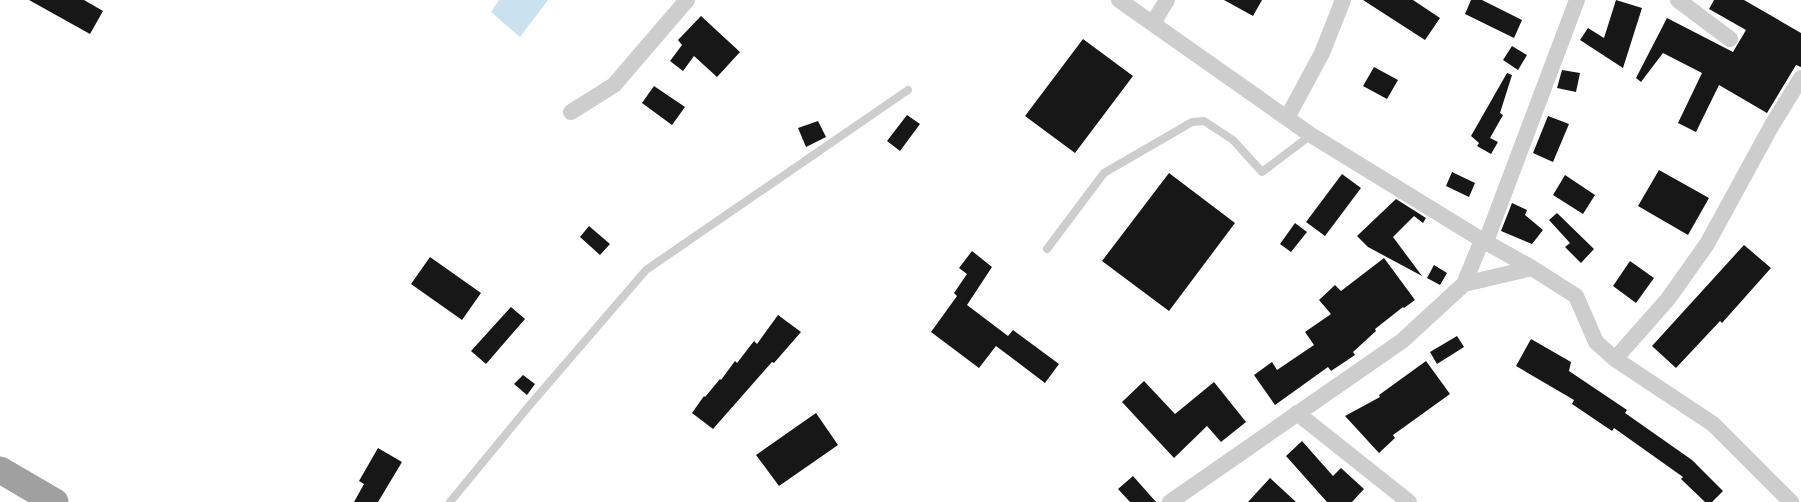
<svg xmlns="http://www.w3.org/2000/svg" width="1801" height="502" font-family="Lato,sans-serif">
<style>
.water{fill:#cae2ed}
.building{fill:#171717}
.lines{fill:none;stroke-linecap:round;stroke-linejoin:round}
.service{stroke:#cdcdcd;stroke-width:8}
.minor{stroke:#cdcdcd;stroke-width:16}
.trunk{stroke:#a0a0a0;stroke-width:27}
</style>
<rect width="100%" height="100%" fill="#fff"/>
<!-- water -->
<path class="water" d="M499 0H548L520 37 491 12Z"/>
<!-- building -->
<path class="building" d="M29 0H84L103 11 90 34Z
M1224 0H1262L1253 16Z
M1363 0H1413L1440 18 1425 40Z
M1471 0H1482L1522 20 1514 38 1465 14Z
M1616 0 1642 8 1623 68 1580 40 1588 28 1604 38Z
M1714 0H1744L1801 33V67L1796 65 1767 113 1719 85 1696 132 1678 123 1702 73 1663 53 1641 82 1636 78 1667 18 1733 52 1746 30 1709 9Z
M701 16 740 52 717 77 694 56 683 71 670 61 682 45 678 40Z
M1083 39 1133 76 1075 153 1025 116Z
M1512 46 1527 55 1518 70 1503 60Z
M1374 67 1398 80 1387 99 1363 86Z
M1562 70 1580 73 1576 92 1557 88Z
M1507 73 1512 75 1500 113 1503 115 1490 138 1498 142 1491 154 1477 146 1479 143 1471 136Z
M654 86 685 107 672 125 642 103Z
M907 115 920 124 900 151 887 141Z
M1548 116 1569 124 1553 162 1533 153Z
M818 121 826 137 806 147 798 128Z
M1659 170 1709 198 1688 235 1638 206Z
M1452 172 1475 183 1469 197 1446 186Z
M1169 173 1235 223 1169 311 1102 261Z
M1342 174 1361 188 1325 236 1306 222Z
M1565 175 1595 195 1583 214 1553 195Z
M1396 199 1426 218 1423 223 1414 216 1393 237 1422 276 1368 247 1357 236Z
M1512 203 1527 210 1525 215 1543 230 1532 244 1501 231Z
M1557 213 1594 249 1581 263 1565 247 1570 243 1549 220Z
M1295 223 1307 232 1291 252 1280 244Z
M589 226 610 244 600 255 580 237Z
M1744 245 1771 268 1722 323 1720 321 1676 368 1652 346Z
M972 251 992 267 967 305 1008 336 1013 330 1059 364 1045 383 996 346 979 368 931 332 957 296 954 293 967 274 959 268Z
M430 257 481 293 462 320 411 284Z
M1384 258 1415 300 1404 308 1403 307 1375 329 1376 331 1353 352 1355 355 1331 371 1328 367 1275 405 1254 375 1272 362 1277 370 1314 345 1305 332 1331 314 1319 300 1335 285 1341 291Z
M1630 261 1654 278 1636 303 1613 286Z
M1434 265 1447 273 1440 285 1427 278Z
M511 307 525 319 486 364 471 351Z
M778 315 801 332 774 363 772 362 713 429 692 413 704 396 705 397 720 379 721 380 735 361 737 363 754 341 757 344Z
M1457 336 1464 347 1437 364 1430 352Z
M1531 339 1571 362 1569 371 1627 410 1625 413 1692 460 1723 491 1712 502H1705L1681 479 1683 477 1614 428 1612 431 1572 404 1574 400 1516 366Z
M1426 361 1450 394 1393 435 1395 438 1379 453 1345 416 1380 397 1379 395Z
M523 375 535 384 527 395 514 384Z
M1144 381 1175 414 1214 382 1246 422 1221 442 1207 426 1174 458 1122 402Z
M816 413 838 445 779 486 756 455Z
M1302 441 1333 476 1341 468 1364 489 1352 502H1327L1286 456Z
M378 448 402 462 378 502H354L364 484 359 481Z
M1133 476 1156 502H1130L1118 489Z
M1270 478 1296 502H1248Z"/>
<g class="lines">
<!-- service -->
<path class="service" d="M1047 249 1104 173 1192 122 1204 121 1233 140 1262 172 1311 135
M450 502 529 406 646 270 908 90"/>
<!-- minor -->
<path class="minor" d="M1119 0 1311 135 1482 240 1532 268 1576 296 1596 342 1615 359 1713 424 1791 502
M1678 0 1730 39
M1153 23 1167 0
M571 112 614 85 687 0
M1287 118 1322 53 1343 0
M1464 284 1532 268
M1615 359 1668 299 1707 244 1772 125 1801 78
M1297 413 1409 502
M1170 502 1402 341 1464 284 1482 240 1488 236 1577 0"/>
<!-- trunk -->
<path class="trunk" d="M0 470 55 502"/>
</g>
</svg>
